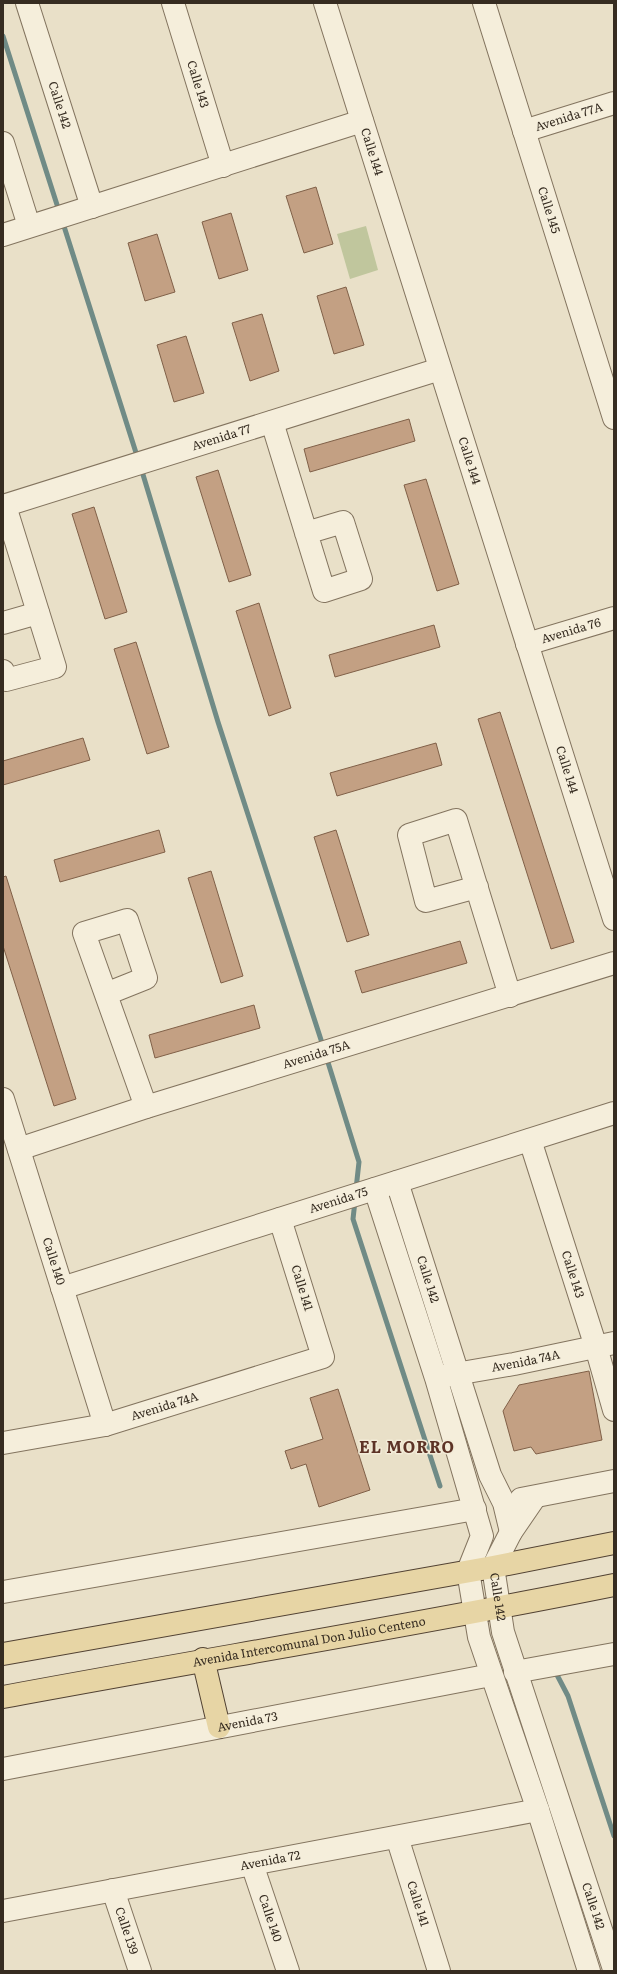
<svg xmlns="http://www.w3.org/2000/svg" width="617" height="1974" font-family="Literata,serif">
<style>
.green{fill:#c0c69d}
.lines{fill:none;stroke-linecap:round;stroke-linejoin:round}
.stream{stroke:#708b86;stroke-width:5}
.building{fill:#c3a083;stroke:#806048}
.minor-casing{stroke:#83745f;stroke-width:24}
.major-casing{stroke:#524233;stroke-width:24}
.minor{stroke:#f5eedb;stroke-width:22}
.major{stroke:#e7d5a5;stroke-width:22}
.labels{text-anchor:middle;stroke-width:3;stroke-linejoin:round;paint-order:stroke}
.street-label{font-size:12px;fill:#362c21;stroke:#f2ebd7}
.district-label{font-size:16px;font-weight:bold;letter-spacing:1px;fill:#5d3326;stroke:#f2ebd7}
</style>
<rect width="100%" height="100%" fill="#e9e0c8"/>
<!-- green -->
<path class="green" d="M366 226 378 270 350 279 337 234Z"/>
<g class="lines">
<!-- stream -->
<path class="stream" d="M3 36 59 211
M62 220 138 459
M141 468 218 722 323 1046
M326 1056 359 1162 356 1189
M355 1201 353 1219 440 1486
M556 1673 568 1696 614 1836"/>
</g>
<!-- building -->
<path class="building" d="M316 187 333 244 304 253 286 196Z
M231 213 248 270 219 279 202 222Z
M157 234 175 292 145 301 128 243Z
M346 287 364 345 334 354 317 296Z
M262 314 279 371 250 381 232 323Z
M186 336 204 393 174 402 157 345Z
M409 419 415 441 310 472 304 449Z
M218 470 251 575 229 582 196 477Z
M426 479 459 584 437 591 404 485Z
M94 507 127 612 105 619 72 514Z
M259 603 291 708 269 716 236 611Z
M434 625 440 647 335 677 329 655Z
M136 642 169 747 147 754 114 649Z
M500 712 574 942 551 949 478 719Z
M83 738 90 760 3 785V761Z
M436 743 442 765 337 796 330 773Z
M159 830 165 852 60 882 54 860Z
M336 830 369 935 347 942 314 837Z
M211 871 243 976 221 983 188 878Z
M6 876 76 1099 54 1106 3 946V877Z
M460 941 467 963 362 993 355 971Z
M254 1005 260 1028 155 1058 149 1035Z
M589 1371 602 1440 536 1454 531 1447 514 1451 503 1411 519 1385Z
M338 1389 370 1490 319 1507 306 1464 291 1469 285 1451 323 1439 310 1398Z"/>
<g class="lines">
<!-- minor casing -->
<g class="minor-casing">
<g id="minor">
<path id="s1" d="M27 3 92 207"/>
<path id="s2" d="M173 3 223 166"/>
<path id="s3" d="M325 3 614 919"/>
<path id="s4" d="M484 3 614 418"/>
<path id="s5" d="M524 131 614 103"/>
<path d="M3 143 29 226"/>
<path d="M3 235 362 121"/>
<path d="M272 422 324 591 361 579 343 522 306 533"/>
<path id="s6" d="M3 506 440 369"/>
<path d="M3 623 38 613"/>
<path id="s7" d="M527 644 614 618"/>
<path d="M3 671 6 680 55 667 5 506"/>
<path d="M477 887 426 901 409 835 456 820C474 878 492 937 510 996"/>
<path d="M106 994 146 978 127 920 84 933 146 1107"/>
<path id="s8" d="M3 1099 105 1425"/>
<path id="s9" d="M530 1140 596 1347 614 1410"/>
<path id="s10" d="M19 1149 146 1107 614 963"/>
<path id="s11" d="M397 1182 490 1475 504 1503 511 1532"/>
<path d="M375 1189 436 1378 482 1536 468 1571 479 1637 538 1810 589 1971"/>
<path id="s12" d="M62 1288 614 1113"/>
<path id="s13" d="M444 1376 514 1364 614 1343"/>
<path id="s14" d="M3 1443 105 1425 323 1357 280 1219"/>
<path id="s15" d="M535 1497 511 1532 493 1567 503 1632 614 1969"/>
<path d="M521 1499 614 1481"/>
<path d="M3 1592 475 1509"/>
<path d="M515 1672 614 1654"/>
<path id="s16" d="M3 1769 491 1675"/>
<path id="s17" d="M397 1837 439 1971"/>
<path id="s18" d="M252 1864 288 1971"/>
<path id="s19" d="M113 1890 140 1971"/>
<path id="s20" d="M3 1911 538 1810"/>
</g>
</g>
<!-- major casing -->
<g class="major-casing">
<g id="major">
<path d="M3 1654 493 1567 614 1543"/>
<path d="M203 1659 219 1727"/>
<path id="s21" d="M3 1697C207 1659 411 1626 614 1585"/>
</g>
</g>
<!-- minor -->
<use href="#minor" class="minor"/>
<!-- major -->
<use href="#major" class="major"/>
</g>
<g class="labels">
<!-- street labels -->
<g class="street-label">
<text dy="4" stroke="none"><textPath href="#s2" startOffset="85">Calle 143</textPath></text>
<text dy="4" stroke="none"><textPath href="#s1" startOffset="107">Calle 142</textPath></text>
<text dy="4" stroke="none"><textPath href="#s5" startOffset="47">Avenida 77A</textPath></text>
<text dy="4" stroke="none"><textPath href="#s3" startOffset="156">Calle 144</textPath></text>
<text dy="4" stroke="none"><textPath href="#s4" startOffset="217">Calle 145</textPath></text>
<text dy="4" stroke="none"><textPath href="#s6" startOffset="229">Avenida 77</textPath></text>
<text dy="4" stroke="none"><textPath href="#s3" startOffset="480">Calle 144</textPath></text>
<text dy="4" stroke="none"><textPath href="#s7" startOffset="46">Avenida 76</textPath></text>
<text dy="4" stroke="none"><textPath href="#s3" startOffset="804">Calle 144</textPath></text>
<text dy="4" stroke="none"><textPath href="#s10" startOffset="312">Avenida 75A</textPath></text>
<text dy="4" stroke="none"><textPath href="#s12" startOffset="290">Avenida 75</textPath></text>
<text dy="4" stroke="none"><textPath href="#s8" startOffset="170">Calle 140</textPath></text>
<text dy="4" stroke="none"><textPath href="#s9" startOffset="141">Calle 143</textPath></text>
<text dy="4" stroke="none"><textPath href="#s11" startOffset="102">Calle 142</textPath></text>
<text transform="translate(302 1288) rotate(73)" y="4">Calle 141</text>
<text dy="4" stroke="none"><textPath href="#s13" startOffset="83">Avenida 74A</textPath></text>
<text dy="4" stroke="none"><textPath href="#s14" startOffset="166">Avenida 74A</textPath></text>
<text dy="4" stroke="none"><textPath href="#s15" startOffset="112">Calle 142</textPath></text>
<text dy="4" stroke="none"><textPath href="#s21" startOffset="311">Avenida Intercomunal Don Julio Centeno</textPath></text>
<text dy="4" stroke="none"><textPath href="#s16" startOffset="249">Avenida 73</textPath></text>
<text dy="4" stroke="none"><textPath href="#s20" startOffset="272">Avenida 72</textPath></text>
<text dy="4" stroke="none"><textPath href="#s17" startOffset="70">Calle 141</textPath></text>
<text dy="4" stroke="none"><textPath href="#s15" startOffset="436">Calle 142</textPath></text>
<text dy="4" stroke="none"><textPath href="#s18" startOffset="57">Calle 140</textPath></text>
<text dy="4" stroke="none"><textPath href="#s19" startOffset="43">Calle 139</textPath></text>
</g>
<!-- district labels -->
<g class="district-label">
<text x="407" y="1453">EL MORRO</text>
</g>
</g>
<!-- border -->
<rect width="617" height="1974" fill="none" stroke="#362c21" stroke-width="8"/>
</svg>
